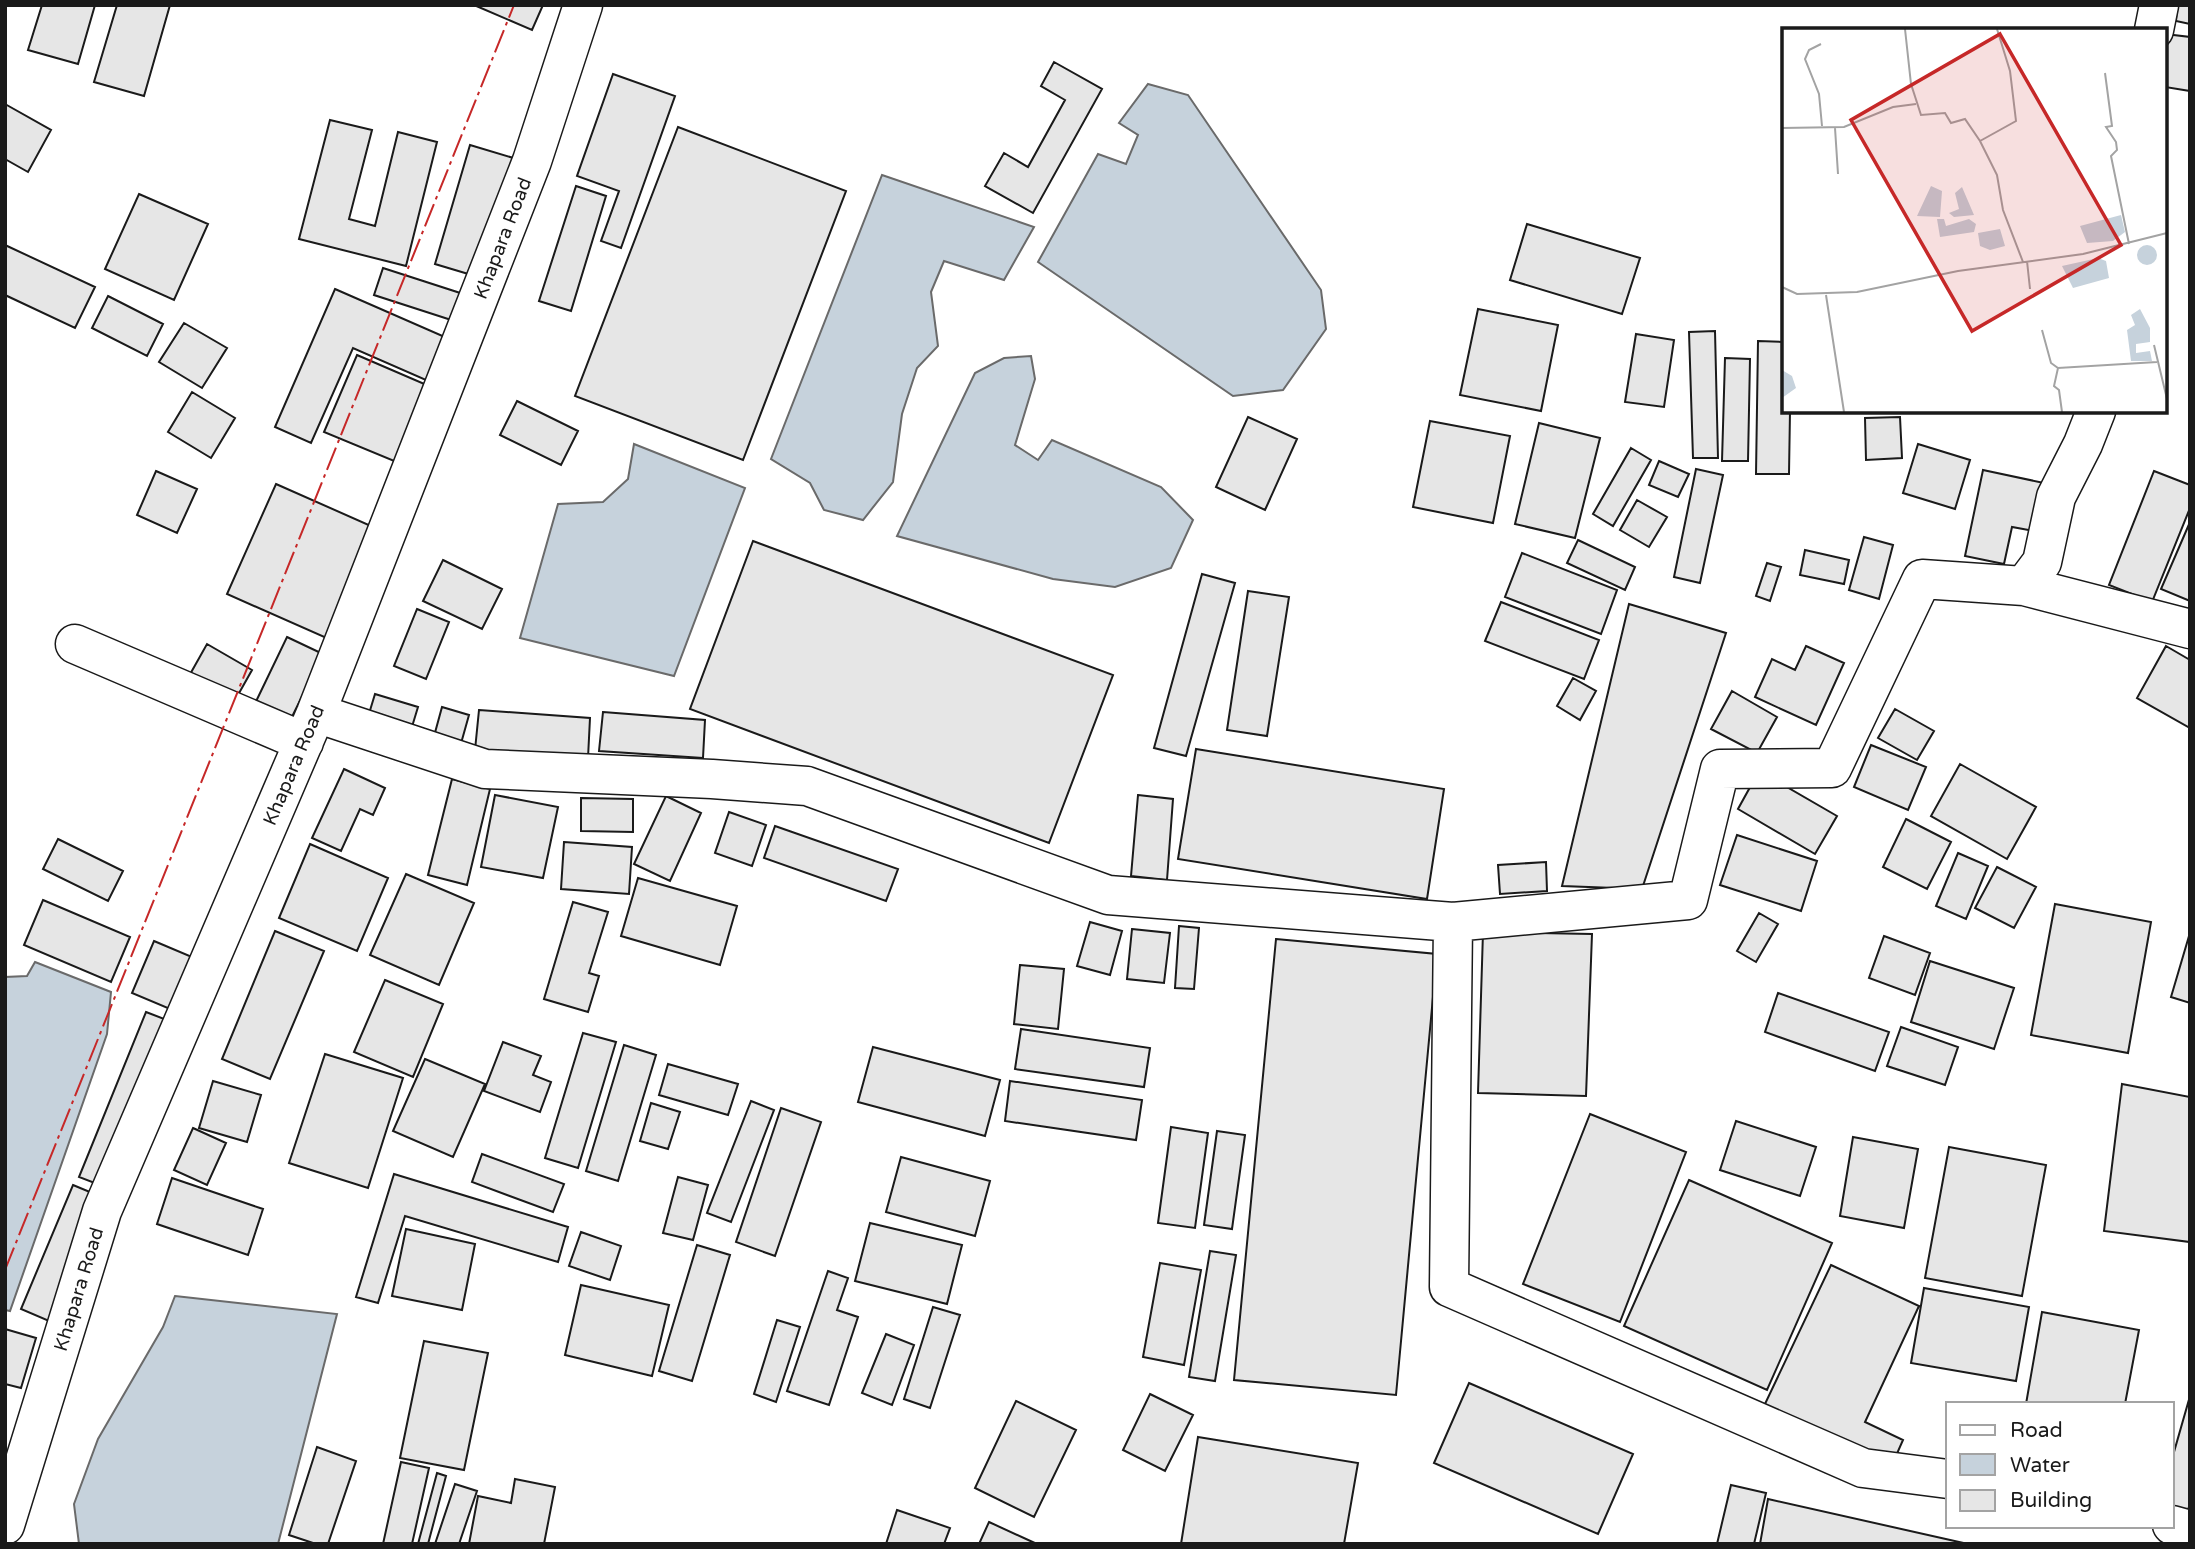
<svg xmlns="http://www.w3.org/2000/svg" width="2195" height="1549" font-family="'Varela Round',sans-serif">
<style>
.water{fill:#c6d2dc;stroke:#6a6a6a;stroke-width:2}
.building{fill:#e6e6e6;stroke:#1a1a1a;stroke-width:2}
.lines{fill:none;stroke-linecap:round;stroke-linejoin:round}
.minor-casing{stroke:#1a1a1a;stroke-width:41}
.minor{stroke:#fff;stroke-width:38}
.power{stroke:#c62828;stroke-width:2;stroke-dasharray:24 5 3.5 5;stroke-linecap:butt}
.labels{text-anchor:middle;stroke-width:5;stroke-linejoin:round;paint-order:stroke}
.street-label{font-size:19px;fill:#1a1a1a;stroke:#fff}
.inset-road{fill:none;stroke:#a3a3a3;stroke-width:2}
.view{fill:#c62828;fill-opacity:0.15;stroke:#c62828;stroke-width:3.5}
.inset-edge{fill:none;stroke:#1a1a1a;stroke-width:3.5}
</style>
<rect width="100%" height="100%" fill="#fff"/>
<!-- water -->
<path class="water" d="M1148 84 1188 95 1321 290 1326 329 1283 390 1233 396 1038 262 1098 154 1126 164 1138 135 1119 123Z
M882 175 1034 227 1004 280 944 261 931 292 938 346 917 368 902 414 893 482 863 520 824 510 810 483 771 459Z
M1031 356 1035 379 1015 445 1038 460 1052 440 1161 487 1193 520 1171 568 1115 587 1053 579 897 536 975 373 1004 358Z
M634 444 745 488 674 676 520 638 558 504 603 502 628 479Z
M35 962 111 992 107 1034 10 1311 5 1310V977L27 976Z
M175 1296 337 1314 278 1544H79L74 1504 98 1439 163 1327Z"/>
<!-- building -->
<path class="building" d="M42 5H95L78 64 28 50Z
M117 5H170L144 96 94 82Z
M474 5H543L532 30Z
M2177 5H2190V24L2176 21Z
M2165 34 2190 37V91L2165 87Z
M1054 62 1102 89 1033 213 985 186 1004 153 1028 167 1065 100 1041 86Z
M613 74 675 96 621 248 601 241 619 191 577 176Z
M5 104 51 130 28 172 5 159Z
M330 120 372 130 349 219 375 226 398 132 437 142 406 266 299 239Z
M678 127 846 191 743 460 575 396Z
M470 145 520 160 485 279 435 264Z
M576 186 606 196 571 311 539 301Z
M139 194 208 224 174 300 105 269Z
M1527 224 1640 258 1622 314 1510 280Z
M5 245 95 287 75 328 5 295Z
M383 268 488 302 479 329 374 295Z
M335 289 454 341 435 384 353 348 311 443 275 427Z
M108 296 163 324 147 356 92 328Z
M1478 309 1558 325 1541 411 1460 395Z
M184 323 227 348 202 388 159 362Z
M1715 331 1718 458H1693L1689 332Z
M1636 334 1674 340 1664 407 1625 402Z
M1758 341 1784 342V411H1790L1789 474H1756Z
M357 355 443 392 411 468 324 432Z
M1725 358 1750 359 1748 461H1722Z
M192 392 235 418 211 458 168 432Z
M517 401 578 431 561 465 500 435Z
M1248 417 1297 439 1265 510 1216 487Z
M1900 417 1902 458 1866 460 1865 418Z
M1430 421 1510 436 1493 523 1413 507Z
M1539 423 1600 438 1575 538 1515 524Z
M1918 444 1970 460 1955 509 1903 493Z
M1631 448 1651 460 1613 526 1593 514Z
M1659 461 1689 474 1678 497 1649 485Z
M1696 469 1723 475 1700 583 1674 577Z
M1983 470 2044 483 2034 531 2012 527 2004 564 1965 556Z
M156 471 197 489 177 533 137 515Z
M2154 471 2190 485V508L2152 602 2109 585Z
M276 484 380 530 331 640 227 594Z
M1637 500 1667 517 1649 547 1620 530Z
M2190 522V601L2161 589Z
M1864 537 1893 545 1879 599 1849 590Z
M1578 540 1635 567 1625 590 1567 563Z
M753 541 1113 675 1049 843 690 709Z
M1805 550 1849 560 1844 584 1800 575Z
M1522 553 1617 590 1601 634 1505 597Z
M443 560 502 589 482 629 423 601Z
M1767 563 1781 567 1770 601 1756 596Z
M1202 574 1235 583 1186 756 1154 748Z
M1248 591 1289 597 1267 736 1227 730Z
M1501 602 1599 640 1584 679 1485 641Z
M1629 604 1726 633 1642 889 1562 886Z
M417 609 449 622 426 679 394 666Z
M287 637 323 654 285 731 250 714Z
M207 644 252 670 229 711 184 685Z
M1806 646 1844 663 1816 725 1755 697 1772 659 1795 670Z
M2166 646 2190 660V728L2137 698Z
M1573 678 1596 691 1580 720 1557 706Z
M1732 691 1777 717 1757 753 1711 729Z
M375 694 418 707 411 730 368 717Z
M442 707 469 715 460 747 433 740Z
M1895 709 1934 731 1917 760 1878 738Z
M479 710 590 718 588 758 475 750Z
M603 712 705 720 703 758 599 751Z
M1871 745 1926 767 1908 810 1854 787Z
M1196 749 1444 789 1427 899 1178 859Z
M1960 764 2036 807 2007 859 1931 816Z
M344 769 385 788 373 815 360 809 341 851 312 838Z
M1759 771 1837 816 1815 854 1738 809Z
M452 779 490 789 467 885 428 875Z
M495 795 558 807 543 878 481 867Z
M1138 795 1173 799 1167 880 1131 876Z
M666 796 701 813 670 881 634 864Z
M581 798 633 799V832L581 831Z
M729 812 766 825 752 866 715 853Z
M1906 819 1951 842 1927 889 1883 867Z
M775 826 898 869 886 901 764 858Z
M1737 835 1817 861 1801 911 1720 885Z
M58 839 123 871 108 901 43 869Z
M564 842 632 847 629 894 561 889Z
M310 844 388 878 357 951 279 918Z
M1958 853 1988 866 1966 919 1936 906Z
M1546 862 1547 891 1500 894 1498 865Z
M1997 867 2036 887 2014 928 1975 908Z
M406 874 474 903 439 985 370 955Z
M638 878 737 906 720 965 621 936Z
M43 900 130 937 111 982 24 945Z
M573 902 608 912 589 973 599 976 588 1012 544 999Z
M2055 904 2151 922 2128 1053 2031 1035Z
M1759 913 1778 924 1756 962 1737 951Z
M1090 922 1122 931 1110 975 1077 966Z
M1179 926 1199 928 1194 989 1175 988Z
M1132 929 1170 933 1164 983 1127 979Z
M275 931 324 951 270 1079 222 1059Z
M1483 932 1592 934 1586 1096 1478 1093Z
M1884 936 1930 953 1915 995 1869 978Z
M2189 936H2190V1003L2171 997Z
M1276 939 1437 954 1396 1395 1234 1380Z
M154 941 192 957 170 1009 132 993Z
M1930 961 2014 988 1994 1049 1911 1022Z
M1020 965 1064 969 1058 1029 1014 1024Z
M385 980 443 1004 413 1077 354 1052Z
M1778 993 1889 1032 1875 1071 1765 1032Z
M146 1012 172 1022 105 1187 79 1177Z
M1901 1027 1958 1047 1945 1085 1887 1066Z
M1021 1029 1150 1048 1144 1087 1015 1069Z
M583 1033 616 1042 578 1168 545 1158Z
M503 1042 541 1056 533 1075 551 1082 540 1112 484 1091Z
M624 1045 656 1055 618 1181 586 1171Z
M873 1047 1000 1080 985 1136 858 1102Z
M325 1054 403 1078 368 1188 289 1163Z
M425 1059 485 1084 453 1157 393 1131Z
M668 1064 738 1084 728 1115 659 1095Z
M213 1081 261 1095 247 1142 199 1128Z
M1010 1081 1142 1100 1136 1140 1005 1121Z
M2122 1084 2190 1097V1242L2104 1231Z
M751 1101 774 1110 731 1222 707 1213Z
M651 1103 680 1112 668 1149 640 1141Z
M781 1108 821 1122 775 1256 736 1242Z
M1590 1114 1686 1152 1620 1322 1523 1284Z
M1736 1121 1816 1147 1800 1196 1720 1170Z
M1171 1127 1208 1133 1195 1228 1158 1223Z
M193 1128 226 1143 207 1185 174 1170Z
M1217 1131 1245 1135 1232 1229 1204 1225Z
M1853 1137 1918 1149 1904 1228 1840 1216Z
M1949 1147 2046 1165 2022 1296 1925 1278Z
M482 1154 564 1184 553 1212 472 1182Z
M901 1157 990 1181 975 1236 886 1212Z
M394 1174 568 1227 558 1262 405 1216 378 1303 356 1297Z
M678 1177 708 1185 693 1240 663 1233Z
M172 1178 263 1209 248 1255 157 1224Z
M1689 1180 1832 1243 1767 1390 1624 1326Z
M73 1185 102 1197 49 1321 21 1309Z
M870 1223 962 1245 947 1304 855 1281Z
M406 1229 475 1244 462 1310 392 1296Z
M581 1232 621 1246 610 1280 569 1266Z
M697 1245 730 1255 692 1381 659 1371Z
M1210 1251 1236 1255 1215 1381 1189 1377Z
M1160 1263 1201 1270 1184 1365 1143 1357Z
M1831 1265 1919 1306 1865 1422 1903 1440 1892 1465 1764 1406Z
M828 1271 848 1278 837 1310 858 1317 829 1405 787 1391Z
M581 1285 669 1305 652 1376 565 1355Z
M1924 1288 2029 1307 2016 1381 1911 1363Z
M933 1307 960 1315 930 1408 904 1399Z
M2042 1312 2139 1330 2125 1404H2026Z
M777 1320 800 1327 776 1402 754 1394Z
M5 1329 36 1338 21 1388 5 1384Z
M886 1334 914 1345 892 1405 862 1393Z
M424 1341 488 1353 464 1470 400 1458Z
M1469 1383 1633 1454 1598 1534 1434 1463Z
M1150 1394 1193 1415 1165 1471 1123 1450Z
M2190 1396V1503L2185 1521 2172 1518V1459Z
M1016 1401 1076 1430 1034 1517 975 1488Z
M1198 1437 1358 1463 1344 1544H1181Z
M317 1447 356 1461 328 1544H316L289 1535Z
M401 1462 429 1468 412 1544H383Z
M437 1473 446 1476 428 1544H418Z
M515 1479 555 1487 544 1544H469L478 1496 511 1503Z
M455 1484 477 1491 459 1544H435Z
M1731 1485 1766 1493 1754 1544H1717Z
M1768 1499 1968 1544H1760Z
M897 1510 950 1528 944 1544H886Z
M989 1522 1037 1544H979Z"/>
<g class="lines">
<!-- minor casing -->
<g class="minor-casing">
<path id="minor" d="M2154 30 2159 5
M2024 586 2042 562 2056 497 2083 444 2096 411
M75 644 304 742
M316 713 485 769 712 779 807 786 1108 895 1453 922 1688 900 1720 769 1832 768 1922 579 2024 586 2190 629
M1453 922 1449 1287 1863 1468 1948 1479
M5 1525 102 1211 316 713 532 161 583 5
M2172 1525 2190 1530"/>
</g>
<!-- minor -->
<use href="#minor" class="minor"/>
<!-- power -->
<path class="power" d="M5 1270 514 5"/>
</g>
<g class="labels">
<!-- street labels -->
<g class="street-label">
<text transform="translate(502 238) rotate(-69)" y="7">Khapara Road</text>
<text transform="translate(293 765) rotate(-67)" y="7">Khapara Road</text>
<text transform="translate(78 1289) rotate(-73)" y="7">Khapara Road</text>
</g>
</g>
<!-- overview -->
<g transform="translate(1782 28)">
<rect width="385" height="385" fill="#fff"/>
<path d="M149 158 160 163 158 189 135 188ZM180 159 192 187 172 189 167 185 177 181 173 165ZM339 187 343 204 331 213 305 215 298 198ZM155 191H162L164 198 187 191 194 196 192 204 158 209ZM218 201 223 218 208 222 198 218 196 205ZM355 227a10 10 0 1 1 20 0a10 10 0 1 1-20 0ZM316 230 324 233 327 250 291 260 280 238ZM358 281 368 300V314L354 316V325L368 323 370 333H349L345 302 353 297 349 287ZM0 342 10 348 14 360 0 370Z" fill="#c6d2dc"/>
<path class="inset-road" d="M123 1 129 56 139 87 163 85 169 95 183 91 198 113 215 147 221 182 241 234M39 16 27 22 23 31 37 66 40 98M323 45 330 98 324 99 334 114 335 122 329 128 347 216M0 100 62 99 111 79 134 76M53 100 56 146M198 113 234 93 228 43 215 1M245 233 248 261M0 259 15 266 75 264 176 243 301 226 385 205M44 267 62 384M260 302 269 335 276 340 375 334M372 317 385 371M276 340 272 358 277 362 280 384"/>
<path class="view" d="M218 6 339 217 190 303 69 92Z"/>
<rect width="385" height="385" class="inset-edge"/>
</g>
<!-- border -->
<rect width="2195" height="1549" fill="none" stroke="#1a1a1a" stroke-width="14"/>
<!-- legend -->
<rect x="1946" y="1402" width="228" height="126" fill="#ffffff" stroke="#a3a3a3" stroke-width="2"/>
<rect x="1960" y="1425" width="35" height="10" fill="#ffffff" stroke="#a3a3a3" stroke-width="2"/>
<text x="2010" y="1437" font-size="21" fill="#1a1a1a">Road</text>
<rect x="1960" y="1454" width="35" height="21" fill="#c6d2dc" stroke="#a3a3a3" stroke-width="2"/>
<text x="2010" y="1472" font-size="21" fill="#1a1a1a">Water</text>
<rect x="1960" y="1490" width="35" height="21" fill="#e6e6e6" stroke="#a3a3a3" stroke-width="2"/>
<text x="2010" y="1507" font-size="21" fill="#1a1a1a">Building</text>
</svg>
